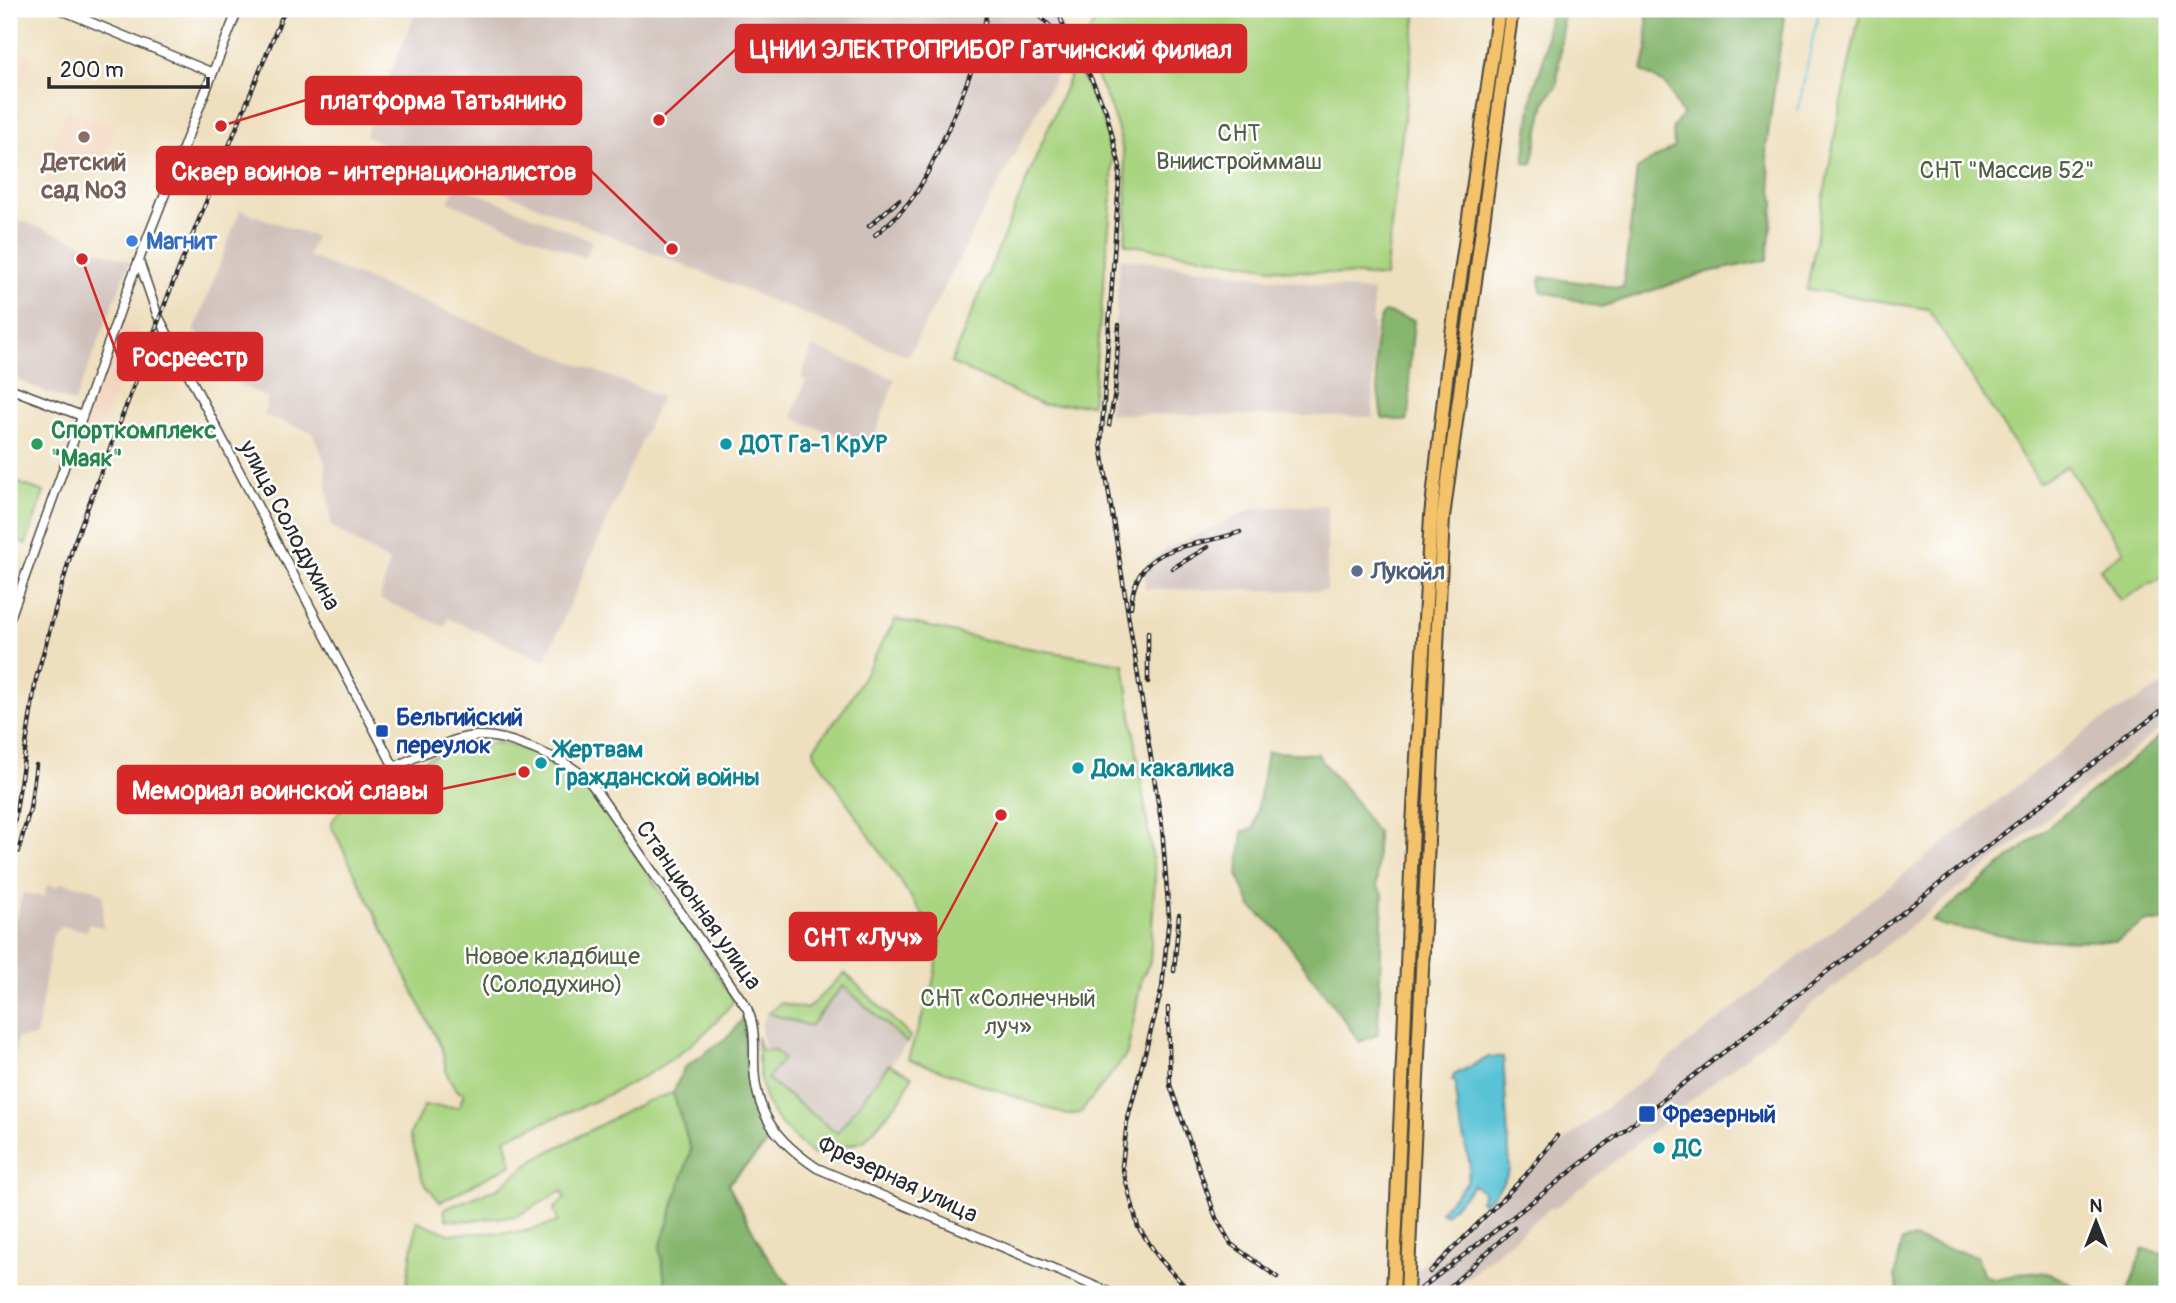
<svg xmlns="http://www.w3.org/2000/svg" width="2176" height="1303" font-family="Pangolin,sans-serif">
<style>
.built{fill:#f3d4be}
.industrial{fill:#cfc0ba}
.green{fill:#a9d480;stroke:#6a8056;stroke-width:2}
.forest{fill:#86b66e;stroke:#58704c;stroke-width:2}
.water{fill:#5ac2d7;stroke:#427681;stroke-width:2}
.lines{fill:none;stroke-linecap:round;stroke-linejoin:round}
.stream{stroke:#5ac2d7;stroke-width:2}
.minor-casing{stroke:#484641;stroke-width:11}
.highway-casing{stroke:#484641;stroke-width:16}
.minor{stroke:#fff;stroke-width:8}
.highway{stroke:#f3c26a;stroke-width:12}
.rail-casing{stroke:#2b2b2b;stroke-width:4.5}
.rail{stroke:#fff;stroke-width:2;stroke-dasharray:5;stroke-linecap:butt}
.education-dot{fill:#8d6e63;stroke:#fff;stroke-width:2.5}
.shop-dot{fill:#3f7fe0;stroke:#fff;stroke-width:2.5}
.leisure-dot{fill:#2e9e5b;stroke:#fff;stroke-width:2.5}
.culture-dot{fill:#0f9aa8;stroke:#fff;stroke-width:2.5}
.service-dot{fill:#5c6f8a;stroke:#fff;stroke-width:2.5}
.transit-dot{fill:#1a4fb4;stroke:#fff;stroke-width:2.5}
.labels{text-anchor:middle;stroke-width:5;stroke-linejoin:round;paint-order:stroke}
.park-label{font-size:24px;fill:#515e44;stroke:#fff}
.education-label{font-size:24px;font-weight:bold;fill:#785e54;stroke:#fff}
.shop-label{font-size:24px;font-weight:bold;fill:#366cbe;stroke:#fff;text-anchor:start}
.leisure-label{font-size:24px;font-weight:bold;fill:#27864d;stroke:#fff;text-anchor:start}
.culture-label{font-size:24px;font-weight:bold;fill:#0d838f;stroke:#fff;text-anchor:start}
.street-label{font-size:24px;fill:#2b2b2b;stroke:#fff}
.service-label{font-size:24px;font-weight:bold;fill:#4e5e75;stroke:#fff;text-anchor:start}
.transit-label{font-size:24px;font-weight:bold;fill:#164399;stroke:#fff;text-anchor:start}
.leader{fill:none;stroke:#d62828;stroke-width:2.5}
.callout-dot{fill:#d62828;stroke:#fff;stroke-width:2.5}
.callout{fill:#d62828;stroke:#d62828;stroke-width:2.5}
.callout-label{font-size:26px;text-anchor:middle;font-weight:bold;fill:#fff}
</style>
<rect width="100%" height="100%" fill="#fff"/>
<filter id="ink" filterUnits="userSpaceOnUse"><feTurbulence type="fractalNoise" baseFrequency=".0143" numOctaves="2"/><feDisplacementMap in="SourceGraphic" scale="14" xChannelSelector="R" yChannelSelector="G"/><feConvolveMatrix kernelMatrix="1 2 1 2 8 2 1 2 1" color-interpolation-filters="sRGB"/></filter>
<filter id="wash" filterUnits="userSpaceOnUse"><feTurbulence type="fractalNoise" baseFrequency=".00686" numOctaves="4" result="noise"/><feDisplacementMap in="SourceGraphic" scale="28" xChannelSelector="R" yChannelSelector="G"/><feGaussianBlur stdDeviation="1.57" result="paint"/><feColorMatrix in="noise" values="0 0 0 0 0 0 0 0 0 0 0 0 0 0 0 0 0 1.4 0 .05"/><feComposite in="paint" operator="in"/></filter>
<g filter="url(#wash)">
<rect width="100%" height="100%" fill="#eedfbe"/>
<!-- built -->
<path class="built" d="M9 45 33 55 9 118Z
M68 109 115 127 95 178 48 159Z
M122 322 140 329 92 451 76 445Z"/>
<!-- industrial -->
<path class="industrial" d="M417 9H1060L1068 53 908 356 365 136Z
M456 184 592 241 585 258 449 202Z
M240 210 315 237 308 256 661 397 545 661 448 618 445 627 380 599 389 562 331 526 325 461 312 432 264 416 268 398 210 371 206 339 194 332Z
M9 216 130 262 74 403 9 377Z
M1120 258 1373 292V417L1109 414Z
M812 347 895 379 871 446 805 424 792 417 806 380 801 378Z
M1327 505V591L1145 589 1144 566 1166 549 1254 508Z
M2167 683V723L1554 1209 1551 1207 1448 1294H1391L1482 1209 1586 1124 2094 725Z
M61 883 93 888 103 895V927L88 924 87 931 63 926 53 934 36 1037 17 1038 11 1083H9V951L14 917H17L23 893 44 897 47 885 57 887Z
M843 986 907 1043 838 1133 766 1079 761 1024 768 1013 810 1026Z"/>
<!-- green -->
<path class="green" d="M1101 9H1417L1385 277 1285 270 1125 244C1131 161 1123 120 1081 49Z
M1861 9H2167V574L2120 601 2100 569 2124 551 2067 466 2039 483 1928 309 1807 289 1841 102Z
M1074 66 1089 89 1105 127 1112 158V195L1092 404 1042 405 951 363Z
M13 481 44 492 26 544 9 538V492Z
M896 619 999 643 1124 664 1155 876 1150 962 1142 977 1127 1054 1080 1113 1067 1115 908 1059 932 987 941 942 815 755 814 748 847 705Z
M474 740 478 744C518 737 558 765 590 788L734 1000C681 1073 585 1105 505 1138L512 1164 440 1202 423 1181 410 1134 424 1106 459 1107 464 1093 459 1092C443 1074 447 1070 442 1049L331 825C344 788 439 754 474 740Z
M845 973 910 1036 907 1043 843 986 810 1026 768 1013 781 1003 807 1009Z
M757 1037 761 1050H774L783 1059 767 1079 837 1133 889 1064 912 1076 902 1097 864 1141 813 1155C764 1111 760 1103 757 1037Z
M673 1093 691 1150 660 1248 667 1294H415L406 1288 417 1221 449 1234 522 1232 558 1222 554 1209 565 1198 562 1191 517 1216 460 1221 446 1219 444 1209 498 1188 535 1159 644 1102Z"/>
<!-- forest -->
<path class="forest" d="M1550 9H1564L1557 85 1545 102 1532 164 1524 163 1533 91 1543 62Z
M1647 9H1785L1766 149 1774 203 1767 260 1709 272 1601 307 1541 291 1540 277 1623 288 1637 169 1674 147 1673 127 1682 115 1666 85 1642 71 1647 49Z
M1384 312 1414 320 1409 371 1410 407 1406 421 1382 418C1378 390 1368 335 1384 312Z
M2167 731V921L2145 922 2116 941 2035 940 1944 926 1932 921Z
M1267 752 1318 754C1327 771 1338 780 1350 794 1360 806 1366 820 1377 832V886L1383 894 1378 1034 1360 1042 1278 930 1251 907 1238 875 1243 831 1254 829Z
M744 1017 747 1078 753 1101 772 1139 728 1184 764 1252 795 1294H667L660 1248 691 1150 673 1093 684 1068 730 1035Z
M1912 1239 1977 1256 1983 1274C2000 1285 2019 1269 2039 1272 2055 1273 2072 1285 2085 1294H1899L1895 1277 1902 1241Z
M2143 1249 2167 1254V1294H2127Z"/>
<!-- water -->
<path class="water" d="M1489 1057H1503L1510 1169C1505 1182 1496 1194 1484 1203L1480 1201 1484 1192 1474 1185 1445 1215 1440 1212 1467 1182 1470 1165 1457 1111 1456 1083 1452 1080 1454 1075Z"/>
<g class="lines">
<!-- stream -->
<path class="stream" d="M1798 110 1819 9"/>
</g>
</g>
<g filter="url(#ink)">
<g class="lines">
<!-- minor casing -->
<g class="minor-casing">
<path id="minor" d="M59 9 213 73
M139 261 157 314 394 767C462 737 471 722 543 753 562 761 580 770 593 786L747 1008C755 1026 754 1042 754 1061 754 1112 775 1140 817 1168L1113 1294
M9 388 82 416
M9 621 131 280 238 9"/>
</g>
<!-- highway casing -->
<g class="highway-casing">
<path id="highway" d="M1393 1294 1413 825 1431 516 1448 362 1499 9
M1407 1294 1443 517 1512 9"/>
</g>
<!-- minor -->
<use href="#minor" class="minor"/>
<!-- highway -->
<use href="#highway" class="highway"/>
<!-- rail casing -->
<g class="rail-casing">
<path id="rail" d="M1033 9 1069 45 1089 74 1106 111 1120 167 1101 444 1162 827 1169 917 1162 988 1127 1122 1122 1166 1138 1227 1159 1258 1192 1294
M1058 9 1067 38
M869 226 899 200
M875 235C890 223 905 209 916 193 936 162 988 43 986 9
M1109 425 1115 393 1119 325
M1173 568 1208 547
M1131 607C1135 541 1192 549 1240 532
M1148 632V682
M18 852 30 809 36 765
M9 857 36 679 73 546 171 288 285 9
M1174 971 1179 915
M1168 1008 1170 1085 1216 1218 1231 1244 1277 1277
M1430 1272 1526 1175 1557 1136
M1414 1294 2167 706
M1442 1294 1514 1228"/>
</g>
<!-- rail -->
<use href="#rail" class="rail"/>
</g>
</g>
<!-- markers -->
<circle class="education-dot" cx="84" cy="137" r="7"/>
<circle class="shop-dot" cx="132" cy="241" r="7"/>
<circle class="leisure-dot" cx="37" cy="444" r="7"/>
<g class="culture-dot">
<circle cx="726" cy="444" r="7"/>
<circle cx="541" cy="763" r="7"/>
<circle cx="1078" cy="768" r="7"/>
<circle cx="1659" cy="1148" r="7"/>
</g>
<circle class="service-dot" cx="1357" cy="571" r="7"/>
<g class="transit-dot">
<rect x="375" y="724" width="14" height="14" rx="3.5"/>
<rect x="1638" y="1105" width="18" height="18" rx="3.5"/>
</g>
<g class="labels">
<!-- park labels -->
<g class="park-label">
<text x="1239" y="141">СНТ<tspan x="1239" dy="28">Вниистройммаш</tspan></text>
<text x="2007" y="178">СНТ "Массив 52"</text>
<text x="552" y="964">Новое кладбище<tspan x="552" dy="28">(Солодухино)</tspan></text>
<text x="1008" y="1006">СНТ «Солнечный<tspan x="1008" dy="28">луч»</tspan></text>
</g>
<!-- education labels -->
<g class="education-label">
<text x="84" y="170">Детский<tspan x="84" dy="28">сад №3</tspan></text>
</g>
<!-- shop labels -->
<g class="shop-label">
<text x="146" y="249">Магнит</text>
</g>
<!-- leisure labels -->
<g class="leisure-label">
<text x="51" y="438">Спорткомплекс<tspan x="51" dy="28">"Маяк"</tspan></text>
</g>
<!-- culture labels -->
<g class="culture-label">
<text x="740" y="452">ДОТ Га-1 КрУР</text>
<text x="555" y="757">Жертвам<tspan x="555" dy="28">Гражданской войны</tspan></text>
<text x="1092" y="776">Дом какалика</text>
<text x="1673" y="1156">ДС</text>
</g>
<!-- street labels -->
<g class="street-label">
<text transform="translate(290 525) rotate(62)" y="8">улица Солодухина</text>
<text transform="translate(699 905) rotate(55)" y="8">Станционная улица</text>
<text transform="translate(898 1179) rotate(25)" y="8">Фрезерная улица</text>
</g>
<!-- service labels -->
<g class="service-label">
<text x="1371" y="579">Лукойл</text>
</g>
<!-- transit labels -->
<g class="transit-label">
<text x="396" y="725">Бельгийский<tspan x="396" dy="28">переулок</tspan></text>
<text x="1663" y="1122">Фрезерный</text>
</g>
</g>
<!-- callouts -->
<path class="leader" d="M659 120L736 49M221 126L306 100M672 249L591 171M82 259L118 357M524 772L442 789M1001 815L936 937"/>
<g class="callout-dot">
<circle cx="659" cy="120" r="7"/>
<circle cx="221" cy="126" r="7"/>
<circle cx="672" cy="249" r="7"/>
<circle cx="82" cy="259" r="7"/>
<circle cx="524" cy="772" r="7"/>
<circle cx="1001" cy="815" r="7"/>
</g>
<g class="callout">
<rect x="736" y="25" width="510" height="47" rx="7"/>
<rect x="306" y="77" width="275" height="47" rx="7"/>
<rect x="157" y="147" width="434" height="47" rx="7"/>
<rect x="118" y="333" width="144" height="47" rx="7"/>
<rect x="118" y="766" width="324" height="47" rx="7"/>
<rect x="790" y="913" width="146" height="47" rx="7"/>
</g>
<g class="callout-label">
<text x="991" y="58">ЦНИИ ЭЛЕКТРОПРИБОР Гатчинский филиал</text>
<text x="443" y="109">платформа Татьянино</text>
<text x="374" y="180">Сквер воинов - интернационалистов</text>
<text x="190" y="366">Росреестр</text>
<text x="280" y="799">Мемориал воинской славы</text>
<text x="863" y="946">СНТ «Луч»</text>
</g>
<!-- margin -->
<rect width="2176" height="1303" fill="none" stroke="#fff" stroke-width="35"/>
<!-- north arrow -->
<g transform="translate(2096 1222)" stroke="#ffffff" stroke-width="5" paint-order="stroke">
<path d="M0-5L12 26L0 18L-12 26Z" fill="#2b2b2b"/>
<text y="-10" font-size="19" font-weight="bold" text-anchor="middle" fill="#2b2b2b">N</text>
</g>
<!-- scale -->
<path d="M49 77v10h159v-10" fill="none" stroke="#2b2b2b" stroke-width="3.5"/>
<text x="60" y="77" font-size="21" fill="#2b2b2b" stroke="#ffffff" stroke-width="5" paint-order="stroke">200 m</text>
</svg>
